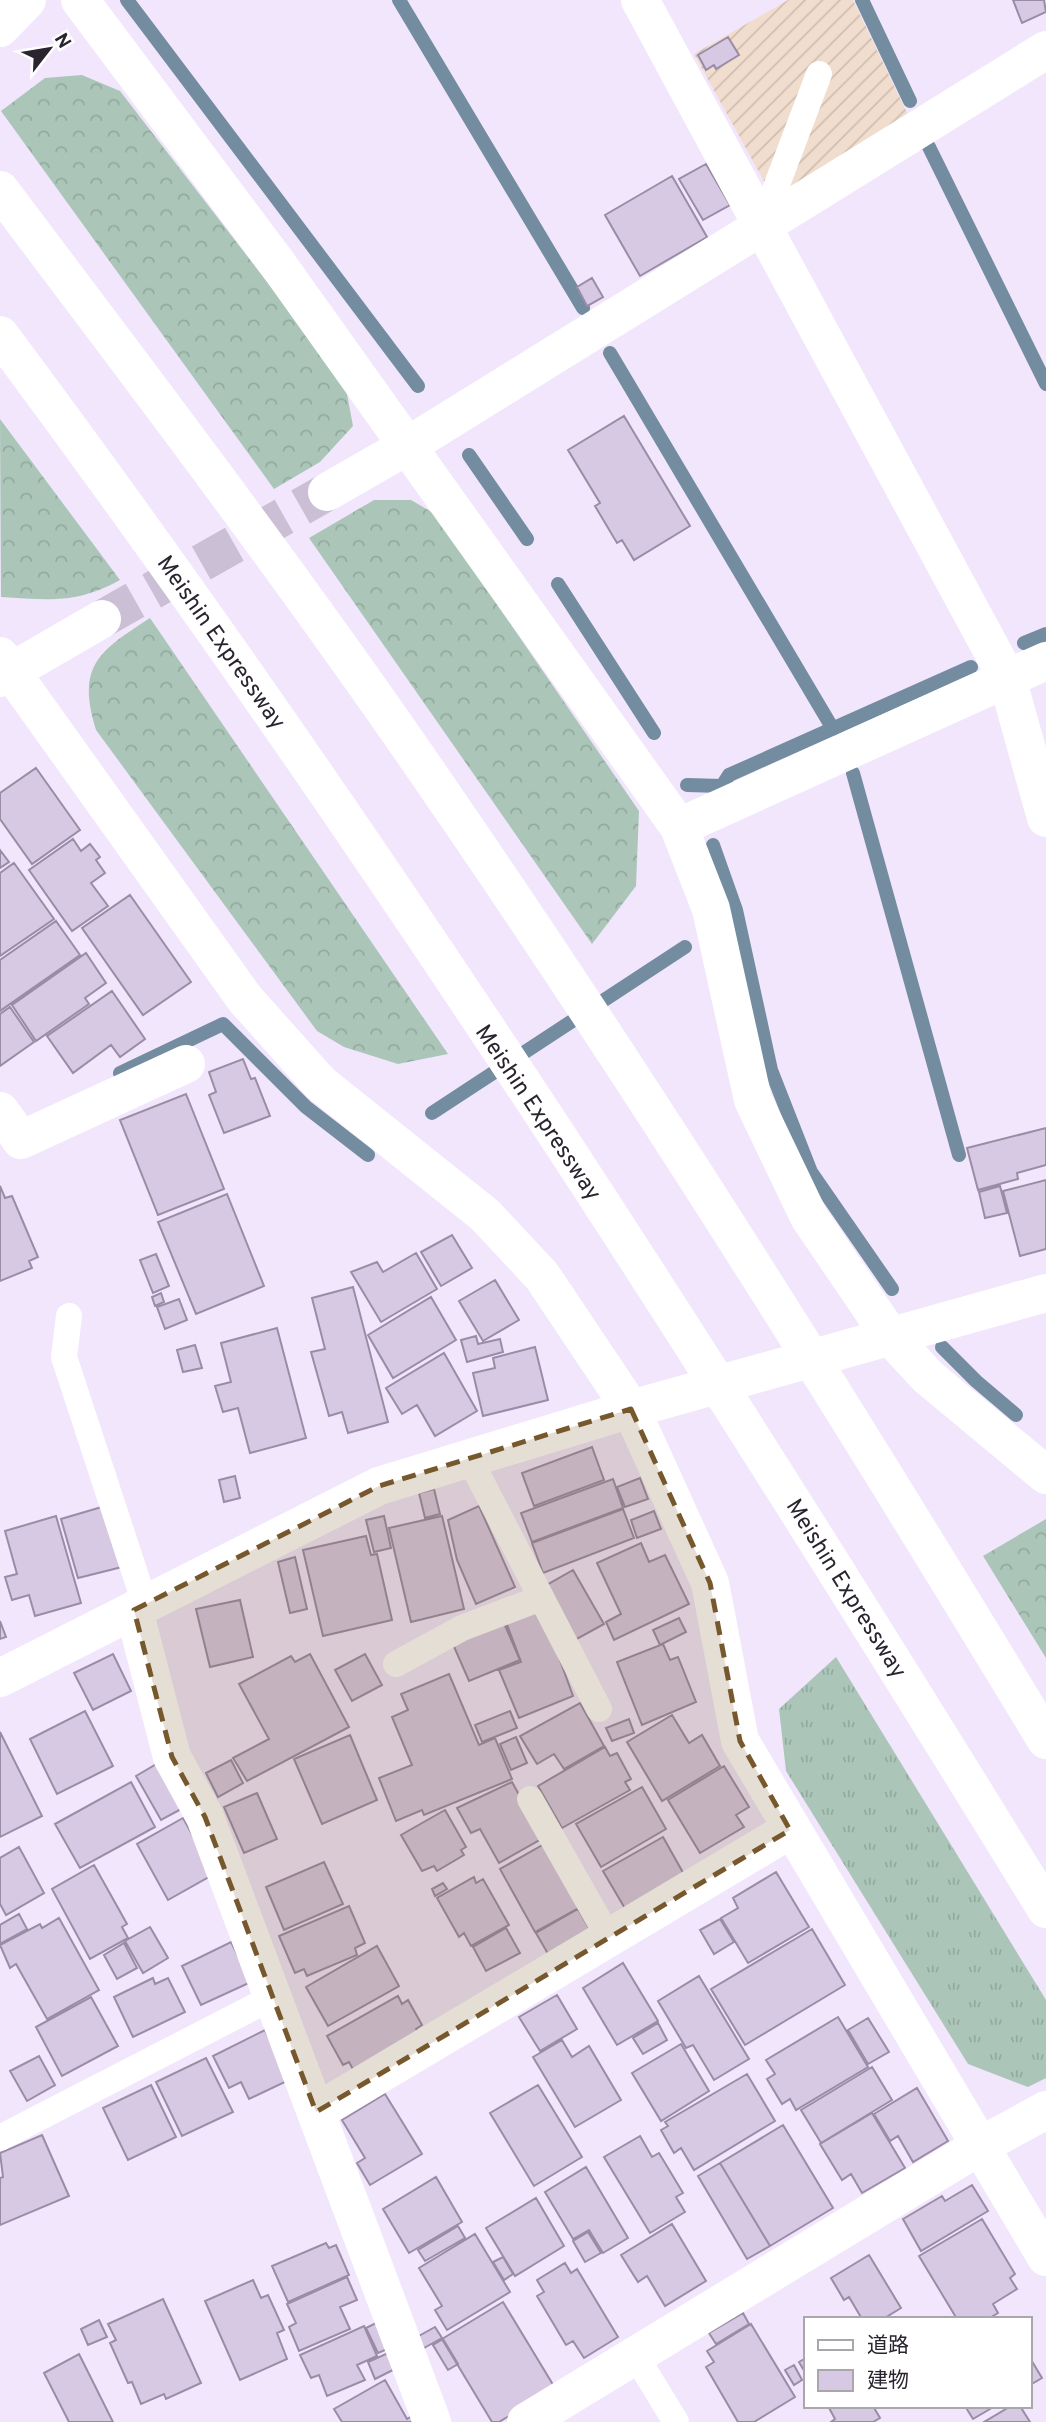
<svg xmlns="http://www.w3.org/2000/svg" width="1046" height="2422" font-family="Overpass,'Noto Sans JP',sans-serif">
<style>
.industrial{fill:url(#industrial-furrows)}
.grass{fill:url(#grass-tufts)}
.forest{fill:url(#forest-crowns)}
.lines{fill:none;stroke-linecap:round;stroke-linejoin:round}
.stream{stroke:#738ca0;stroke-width:14}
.building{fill:#d7c9e4;stroke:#9a8ca6;stroke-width:2}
.street-tunnel{stroke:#cabfd4;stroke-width:38;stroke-dasharray:38 19;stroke-linecap:butt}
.lane{stroke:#fff;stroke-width:26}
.street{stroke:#fff;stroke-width:38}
.secondary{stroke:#fff;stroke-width:38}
.highway{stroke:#fff;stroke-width:38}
.marked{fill:#77582d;fill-opacity:0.2;stroke:#77582d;stroke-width:5;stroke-dasharray:14 9;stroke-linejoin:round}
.labels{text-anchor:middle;stroke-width:7;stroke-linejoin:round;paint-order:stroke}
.street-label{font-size:23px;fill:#2a242f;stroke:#fff}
</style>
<defs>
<pattern id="industrial-furrows" width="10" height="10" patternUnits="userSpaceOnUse" patternTransform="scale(1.75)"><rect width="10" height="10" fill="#f1ddce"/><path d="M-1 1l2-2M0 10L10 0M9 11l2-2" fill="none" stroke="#cfbeb1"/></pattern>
<pattern id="grass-tufts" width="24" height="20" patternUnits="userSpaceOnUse" patternTransform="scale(1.75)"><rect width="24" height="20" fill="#abc6b8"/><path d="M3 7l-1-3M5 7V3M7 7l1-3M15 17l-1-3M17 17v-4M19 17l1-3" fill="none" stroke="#93aa9e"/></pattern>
<pattern id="forest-crowns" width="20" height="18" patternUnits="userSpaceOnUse" patternTransform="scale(1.75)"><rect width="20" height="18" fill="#abc6b8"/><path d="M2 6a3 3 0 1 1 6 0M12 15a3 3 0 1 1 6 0" fill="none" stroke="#93aa9e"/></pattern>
</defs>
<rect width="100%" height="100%" fill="#f2e6fd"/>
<!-- industrial -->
<path class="industrial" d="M788 0H853L908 115 783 193 766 185 694 54Z"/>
<!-- grass -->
<path class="grass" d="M836 1657 1046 2000V2078L1028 2087 968 2064 786 1771 779 1709Z"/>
<!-- forest -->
<path class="forest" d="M82 75 120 91 345 383 353 426 320 462 274 489 1 111 45 78Z
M0 419 120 580C77 604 48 600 1 597Z
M374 500H411L435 514 639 811 636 886 592 944 309 538Z
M150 618 448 1054 398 1064 344 1047 317 1031 96 730C76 666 99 651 150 618Z
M1046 1519V1658L983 1556Z"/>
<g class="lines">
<!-- stream -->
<path class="stream" d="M127 0 418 386
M399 0 583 308
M862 0 910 101
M929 147 1046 384
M610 353 833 729
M469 455 527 539
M558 584 654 733
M1024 643 1046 634
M853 773 959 1155
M687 785 722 786 729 775 971 667
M713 845 736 910 771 1070 811 1172 892 1289
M120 1073 223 1024 306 1107 368 1155
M432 1113 685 947
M942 1347 976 1381 1016 1415"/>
</g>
<!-- building -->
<path class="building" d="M1013 0H1044L1046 12 1022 23Z
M728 37 739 55 716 69 714 65 706 70 698 55Z
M706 164 730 205 703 220 679 179Z
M672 176 707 237 640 276 605 215Z
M592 278 603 297 587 306 577 287Z
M624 416 690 526 634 560 622 540 617 543 595 506 600 503 568 450Z
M36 768 80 830 32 864 0 819V793Z
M73 839 81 851 90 844 100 857 96 860 105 873 91 883 108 906 72 931 29 870Z
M0 850 9 862 0 868Z
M14 863 54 919 0 956V873Z
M130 895 191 982 143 1015 82 928Z
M56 921 80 955 0 1011V960Z
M86 953 106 983 85 998 89 1004 36 1041 12 1005Z
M112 991 145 1039 120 1057 111 1045 73 1073 47 1036Z
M10 1007 34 1042 0 1066V1014Z
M243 1059 251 1079 255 1078 270 1116 224 1133 209 1095 216 1092 209 1072Z
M186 1094 224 1189 158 1215 120 1120Z
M1046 1128V1165L1017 1173 1018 1179 978 1190 967 1148Z
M1046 1180V1249L1020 1256 1003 1191Z
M0 1186 5 1198 12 1196 38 1257 29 1261 32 1268 0 1281Z
M1000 1186 1007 1213 985 1218 979 1192Z
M227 1194 264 1286 196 1314 158 1222Z
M452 1235 472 1268 441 1286 421 1252Z
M416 1253 437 1289 381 1322 351 1272 377 1262 383 1272Z
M156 1254 169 1286 153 1293 140 1260Z
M495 1280 519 1320 483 1341 459 1301Z
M353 1287 388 1422 348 1433 342 1412 329 1416 311 1352 325 1349 312 1298Z
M161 1293 164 1302 155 1306 152 1297Z
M431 1297 456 1340 393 1378 368 1335Z
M179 1299 187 1320 165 1329 157 1307Z
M277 1328 306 1438 250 1453 238 1408 223 1412 215 1386 231 1382 221 1343Z
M476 1336 478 1344 500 1339 503 1352 467 1362 461 1340Z
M195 1345 202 1368 183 1372 177 1350Z
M535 1347 548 1400 483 1416 473 1373 495 1368 493 1358Z
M444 1353 477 1411 435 1436 417 1405 402 1414 386 1388Z
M592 1447 604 1480 534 1506 522 1473Z
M235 1476 240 1498 224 1502 219 1480Z
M640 1478 648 1499 625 1507 617 1487Z
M613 1479 623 1508 532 1542 521 1513Z
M434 1489 440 1514 425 1518 419 1493Z
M105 1506 122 1567 78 1578 61 1519Z
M479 1506 515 1587 476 1604 457 1560 448 1520Z
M623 1509 634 1538 543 1573 532 1543Z
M654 1511 661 1529 637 1538 631 1520Z
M56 1516 81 1603 35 1616 29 1595 12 1600 5 1577 17 1574 5 1531Z
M384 1516 391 1548 374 1552 366 1520Z
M442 1516 464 1609 411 1622 389 1528Z
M366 1536 371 1555 377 1554 392 1620 323 1636 303 1550Z
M641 1543 649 1562 665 1555 689 1604 614 1640 606 1622 621 1614 597 1563Z
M295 1557 307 1609 290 1613 278 1562Z
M573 1570 604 1624 575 1640 545 1586Z
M240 1600 253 1657 210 1667 196 1609Z
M541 1608 573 1696 519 1718 499 1670 521 1662 506 1622Z
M679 1618 686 1632 660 1645 653 1630Z
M0 1621 6 1637 0 1639Z
M503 1621 520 1660 469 1681 452 1642Z
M663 1644 670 1660 678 1657 696 1702 642 1725 617 1662Z
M113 1654 131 1691 93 1710 74 1673Z
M310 1654 349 1727 247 1781 233 1758 269 1739 239 1684 291 1656 295 1662Z
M365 1654 382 1685 352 1701 335 1670Z
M449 1674 479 1745 495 1738 512 1779 424 1815 422 1810 396 1821 379 1778 412 1765 392 1717 408 1710 401 1694Z
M580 1703 604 1746 564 1769 554 1754 537 1764 520 1736Z
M85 1711 113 1766 57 1794 30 1739Z
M510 1711 517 1728 482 1742 475 1725Z
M672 1715 689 1743 702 1735 720 1766 662 1801 627 1742Z
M629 1719 634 1733 612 1741 606 1728Z
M0 1732 42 1816 0 1837Z
M350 1735 377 1800 322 1824 294 1759Z
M516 1737 527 1763 511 1770 500 1744Z
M605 1747 610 1756 617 1753 631 1779 625 1782 630 1790 562 1828 538 1786Z
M231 1760 243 1783 218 1797 206 1773Z
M160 1762 185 1807 161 1820 136 1776Z
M724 1766 749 1807 736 1815 744 1827 700 1853 668 1800Z
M131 1782 155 1827 80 1868 55 1824Z
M512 1782 543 1838 499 1863 480 1829 471 1833 457 1808Z
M642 1787 666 1829 601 1867 576 1824Z
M257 1793 277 1839 244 1853 224 1807Z
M445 1810 466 1847 461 1850 464 1855 437 1871 434 1866 422 1871 401 1835Z
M183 1818 214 1874 168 1900 137 1844Z
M663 1837 686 1878 627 1912 603 1871Z
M546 1843 582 1906 535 1932 500 1869Z
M19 1847 44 1893 6 1915 0 1904V1858Z
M324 1862 343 1904 284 1930 266 1887Z
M94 1865 127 1924 122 1927 128 1938 90 1959 52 1889Z
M776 1872 809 1927 748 1963 721 1918 738 1908 733 1898Z
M474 1877 476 1883 483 1879 509 1925 471 1946 464 1933 459 1937 437 1898Z
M443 1883 447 1889 435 1896 432 1889Z
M349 1906 365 1943 355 1948 357 1955 307 1976 304 1969 295 1973 279 1936Z
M578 1909 593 1935 551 1959 536 1933Z
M19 1914 27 1929 0 1944V1925Z
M59 1918 99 1990 47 2019 16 1964 10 1968 0 1945 40 1924 42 1928Z
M720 1919 734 1942 714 1954 700 1930Z
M150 1927 168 1958 143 1973 125 1941Z
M506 1928 520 1953 486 1971 473 1947Z
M812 1929 845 1985 745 2045 711 1989Z
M231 1942 251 1982 201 2005 182 1966Z
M124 1943 137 1968 117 1979 104 1955Z
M377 1946 399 1986 328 2026 306 1987Z
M623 1963 658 2021 617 2045 583 1988Z
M699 1976 749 2059 714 2080 693 2045 686 2048 658 2001Z
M153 1978 155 1984 168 1978 185 2012 133 2037 114 1997Z
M557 1995 577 2029 540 2051 519 2017Z
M398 1996 402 2004 408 2000 422 2025 416 2029 420 2034 354 2071 349 2062 343 2065 327 2036Z
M91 1997 118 2046 62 2076 36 2027Z
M838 2017 868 2067 796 2110 790 2099 782 2104 767 2079 775 2074 766 2060Z
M868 2018 889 2052 868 2064 848 2030Z
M658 2023 667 2040 643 2054 633 2038Z
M265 2030 289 2080 249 2099 241 2082 229 2088 213 2056Z
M562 2040 572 2057 589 2046 621 2100 575 2127 533 2057Z
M681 2044 709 2091 661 2121 632 2073Z
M39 2056 55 2085 27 2101 10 2071Z
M206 2058 233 2112 182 2136 156 2082Z
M872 2067 892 2100 821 2143 801 2110Z
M747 2074 775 2121 694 2170 681 2148 674 2153 661 2130 668 2126 665 2122Z
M151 2085 176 2137 128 2160 103 2108Z
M538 2085 582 2157 534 2186 490 2113Z
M917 2088 948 2141 913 2162 898 2136 890 2141 874 2114Z
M385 2094 422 2154 370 2185 357 2163 365 2158 342 2120Z
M872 2113 905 2168 862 2193 851 2174 842 2180 820 2144Z
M783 2125 833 2208 770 2246 720 2163Z
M42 2135 69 2196 0 2225V2178L3 2177 0 2153Z
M640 2136 652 2157 659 2153 683 2193 676 2197 685 2212 650 2233 604 2157Z
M720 2163 770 2246 747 2259 698 2176Z
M586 2167 628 2238 603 2253 589 2230 573 2239 545 2192Z
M436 2177 462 2222 409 2253 383 2209Z
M972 2185 988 2211 921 2251 903 2219 942 2196 945 2201Z
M536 2198 564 2246 515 2276 486 2228Z
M982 2219 1015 2274 1010 2278 1017 2289 993 2304 998 2313 988 2319H957L919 2256Z
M672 2224 706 2281 665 2306 647 2276 638 2282 621 2255Z
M458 2226 465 2238 425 2261 418 2250Z
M588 2232 601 2253 585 2262 573 2241Z
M475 2234 510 2292 447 2330 435 2310 442 2306 419 2268Z
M326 2243 329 2248 336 2245 349 2275 288 2302 272 2266Z
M869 2255 901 2308 883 2319H862L849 2297 844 2300 831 2278Z
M503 2257 513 2274 504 2280 493 2262Z
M565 2263 571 2273 577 2269 618 2337 584 2358 573 2341 566 2345 537 2296 544 2292 537 2280Z
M347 2277 357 2300 340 2307 350 2329 299 2351 289 2327 296 2323 287 2304Z
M253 2280 261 2298 268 2295 284 2330 277 2333 287 2359 240 2380 205 2301Z
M163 2299 201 2383 166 2399 164 2394 141 2404 132 2382 128 2383 110 2343 116 2340 108 2324Z
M503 2302 555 2388 499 2422H492L442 2339Z
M743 2313 749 2324 716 2344 709 2333Z
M99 2320 107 2337 88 2345 81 2329Z
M378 2322 390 2348 378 2353 366 2328Z
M751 2324 795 2397 754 2422H738L706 2367 714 2362 707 2351Z
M364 2326 377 2356 357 2365 365 2380 327 2396 319 2375 311 2378 300 2355Z
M435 2327 442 2338 424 2348 417 2337Z
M443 2339 458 2364 448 2370 433 2345Z
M388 2353 395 2369 375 2379 368 2362Z
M79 2354 113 2422H69L44 2373Z
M806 2358V2374L799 2362Z
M1030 2358 1042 2378 1030 2385Z
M794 2365 802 2380 794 2385 785 2370Z
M385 2380 407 2419 412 2416 416 2422H342L334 2409Z
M828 2406H873L880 2418 873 2422H831L835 2419Z
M965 2406H995L973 2419Z
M1011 2406H1020L1030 2422H984Z"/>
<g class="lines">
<!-- street-tunnel -->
<path class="street-tunnel" d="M102 619 327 492"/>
<!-- lane -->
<path class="lane" d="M762 224 819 74
M69 1316 64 1357 145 1604
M468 1456 599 1709
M396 1664 462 1628 541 1598
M530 1799 609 1938
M0 2138 273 1997
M635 2355 676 2422"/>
<!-- street -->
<path class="street" d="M640 0 1007 678 1046 818
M0 28 27 0
M327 492 409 445 1046 50
M0 656 245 999 320 1083 485 1215 542 1276 631 1409 710 1583 740 1741 1046 2257
M0 678 102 619
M679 827 1046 661
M0 1111 21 1140 186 1064
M890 1336 928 1377 1046 1475
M134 1610 172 1757 205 1817 432 2422
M0 1678 379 1486 631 1409 1046 1293
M316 2112 790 1830
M526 2422 980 2146 1046 2110"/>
<!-- secondary -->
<path class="secondary" d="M80 0 279 266 679 827 711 909 753 1100 809 1217 890 1336"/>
<!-- highway -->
<path class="highway" d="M0 190C132 365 265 540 391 720 622 1051 837 1395 1046 1740
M0 335C377 840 716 1373 1046 1909"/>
</g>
<!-- marked area -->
<path class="marked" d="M631 1409 710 1583 740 1741 790 1830 316 2112 205 1817 172 1757 134 1610 379 1486Z"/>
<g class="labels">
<!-- street labels -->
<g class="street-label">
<text transform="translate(222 642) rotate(55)" y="8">Meishin Expressway</text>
<text transform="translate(539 1112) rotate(56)" y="8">Meishin Expressway</text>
<text transform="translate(847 1588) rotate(58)" y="8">Meishin Expressway</text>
</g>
</g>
<!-- legend -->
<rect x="804" y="2317" width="228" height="91" fill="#ffffff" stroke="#aaa7ac" stroke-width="2"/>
<rect x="818" y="2340" width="35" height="10" fill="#ffffff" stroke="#aaa7ac" stroke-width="2"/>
<text x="867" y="2352" font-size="21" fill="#2a242f">道路</text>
<rect x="818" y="2370" width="35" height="21" fill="#d7c9e4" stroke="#aaa7ac" stroke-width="2"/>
<text x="867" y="2387" font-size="21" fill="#2a242f">建物</text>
<!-- north arrow -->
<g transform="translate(49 49) rotate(59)" stroke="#ffffff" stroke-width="5" paint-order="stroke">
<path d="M0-5L12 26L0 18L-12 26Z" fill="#2a242f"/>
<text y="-10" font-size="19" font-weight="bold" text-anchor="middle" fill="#2a242f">N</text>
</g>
</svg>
